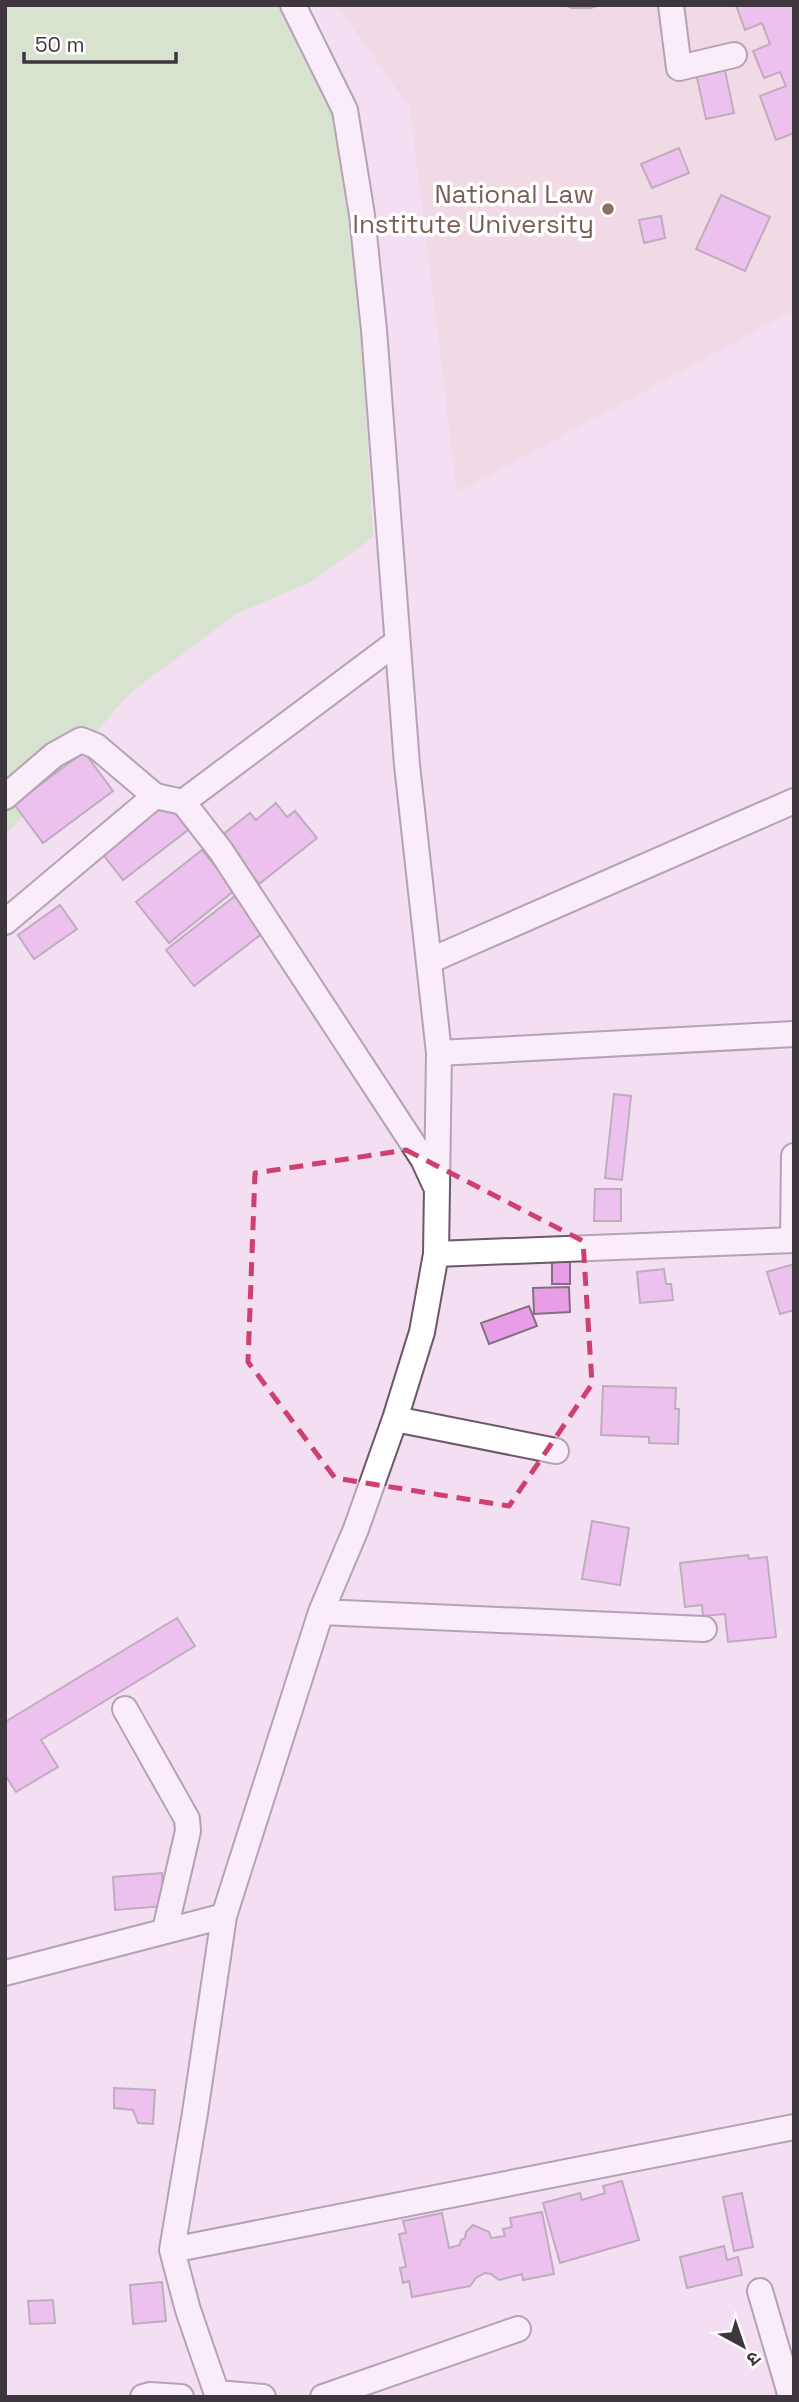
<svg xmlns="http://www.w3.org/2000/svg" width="799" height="2402" font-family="'Space Grotesk','Noto Sans Devanagari',sans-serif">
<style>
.education{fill:#efd4d4}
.green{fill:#b6e7a5}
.building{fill:#e79ee6;stroke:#827081;stroke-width:2}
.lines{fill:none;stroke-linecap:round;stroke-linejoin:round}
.minor-casing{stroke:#6b596a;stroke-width:28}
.minor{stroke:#fff;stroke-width:24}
.marked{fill:none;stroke:#ce416e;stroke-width:5;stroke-dasharray:14 9;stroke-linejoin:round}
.education-dot{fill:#8d6e63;stroke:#fff;stroke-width:2.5}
.labels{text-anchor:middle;stroke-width:7;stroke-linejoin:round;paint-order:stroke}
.education-label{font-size:26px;fill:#785e54;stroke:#fff;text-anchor:end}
</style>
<rect width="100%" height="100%" fill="#f3def2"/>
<!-- education -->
<path class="education" d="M337 5H794V310L457 493 410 108Z"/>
<!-- green -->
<path class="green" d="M5 5H296L336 127 360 311 373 537 311 582 237 613 131 692 5 836Z"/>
<!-- building -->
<path class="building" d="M565 5H599L591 8H572Z
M736 5H794V133L776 140 760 96 786 86 780 72 764 78 753 51 770 44 762 23 745 30Z
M724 66 734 113 706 119 696 73Z
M679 148 689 173 652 188 641 164Z
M721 195 770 217 745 271 696 249Z
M661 216 665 238 644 243 639 220Z
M84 752 113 791 43 843 14 804Z
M167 802 188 830 123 880 101 852Z
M276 803 287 817 295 811 317 838 259 884 221 836 250 813 256 820Z
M202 850 235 890 169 943 136 902Z
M235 896 264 932 194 986 166 950Z
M60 905 77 929 34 959 18 935Z
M614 1094 631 1096 622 1180 605 1178Z
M595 1189H621V1221H594Z
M552 1251H570V1284H552Z
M794 1264V1310L780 1314 767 1272Z
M664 1269 666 1284H671L673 1300 640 1303 637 1272Z
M569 1287 570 1312 534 1314 533 1288Z
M529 1306 537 1326 489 1344 481 1323Z
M603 1386 676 1388 675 1409H679L678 1444 649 1443V1437L601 1435Z
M592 1521 629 1528 620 1585 582 1579Z
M748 1555 749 1559 767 1557 776 1637 728 1642 725 1614 703 1616 702 1605 685 1607 680 1563Z
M177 1618 195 1646 41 1740 58 1767 16 1792 5 1775V1722Z
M162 1873 164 1906 115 1910 113 1877Z
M114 2088 155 2090 153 2124 138 2123 133 2110 114 2108Z
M622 2181 639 2240 560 2263 543 2203 580 2193 582 2200 605 2193 603 2186Z
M742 2193 753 2247 734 2251 723 2197Z
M542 2212 554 2274 523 2280 522 2274 499 2280 491 2274 485 2273 476 2278 470 2286 412 2297 409 2281 403 2283 400 2268 406 2267 399 2234 406 2233 403 2221 442 2213 449 2248 460 2245 461 2240 465 2238 466 2232 473 2225 489 2232 491 2238 505 2236 503 2229 512 2227 510 2218Z
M724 2246 727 2260 738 2257 742 2275 687 2288 680 2257Z
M162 2282 166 2321 133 2324 130 2285Z
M53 2300 55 2323 30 2324 28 2301Z"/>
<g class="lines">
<!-- minor casing -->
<g class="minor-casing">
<path id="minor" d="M671 5 679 68 734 55
M5 797 54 755 81 740 96 746 155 796
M183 802 397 642
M5 922 155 796 183 802 221 851 423 1159 435 1185
M429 961 794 801
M439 1053 794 1034
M793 1240 794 1156
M436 1254 794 1240
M395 1419 556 1451
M321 1612 704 1629
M125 1709 187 1819 188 1831 165 1930
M5 1973 224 1916
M172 2250 794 2127
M760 2291 791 2397
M217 2393 263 2397
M143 2397 150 2395 181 2397
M218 2397 188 2310 172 2250 195 2113 224 1916 321 1612 356 1529 395 1419 422 1332 436 1254 439 1053 407 765 374 330 362 215 345 110 293 5
M323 2397 518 2329"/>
</g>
<!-- minor -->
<use href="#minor" class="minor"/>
</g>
<!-- marked area -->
<path d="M0 0H799V2402H0ZM406 1150 583 1241 592 1384 509 1506 335 1478 248 1362 255 1173Z" fill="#f3def2" fill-opacity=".55" fill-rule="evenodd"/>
<path class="marked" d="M406 1150 583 1241 592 1384 509 1506 335 1478 248 1362 255 1173Z"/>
<!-- markers -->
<circle class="education-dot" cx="608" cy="209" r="7"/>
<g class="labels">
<!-- education labels -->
<g class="education-label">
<text x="594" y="203">National Law<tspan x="594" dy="30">Institute University</tspan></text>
</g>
</g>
<!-- border -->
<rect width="799" height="2402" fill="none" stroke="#3e363d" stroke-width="14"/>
<!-- north arrow -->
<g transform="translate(743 2346) rotate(140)" stroke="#ffffff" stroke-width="5" paint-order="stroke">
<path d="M0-5L12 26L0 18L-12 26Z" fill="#3e363d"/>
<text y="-10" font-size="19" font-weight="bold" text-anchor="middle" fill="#3e363d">उ</text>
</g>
<!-- scale -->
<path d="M24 52v10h152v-10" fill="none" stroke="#3e363d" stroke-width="3.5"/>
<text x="35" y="52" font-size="21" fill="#3e363d" stroke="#ffffff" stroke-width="5" paint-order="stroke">50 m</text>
</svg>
